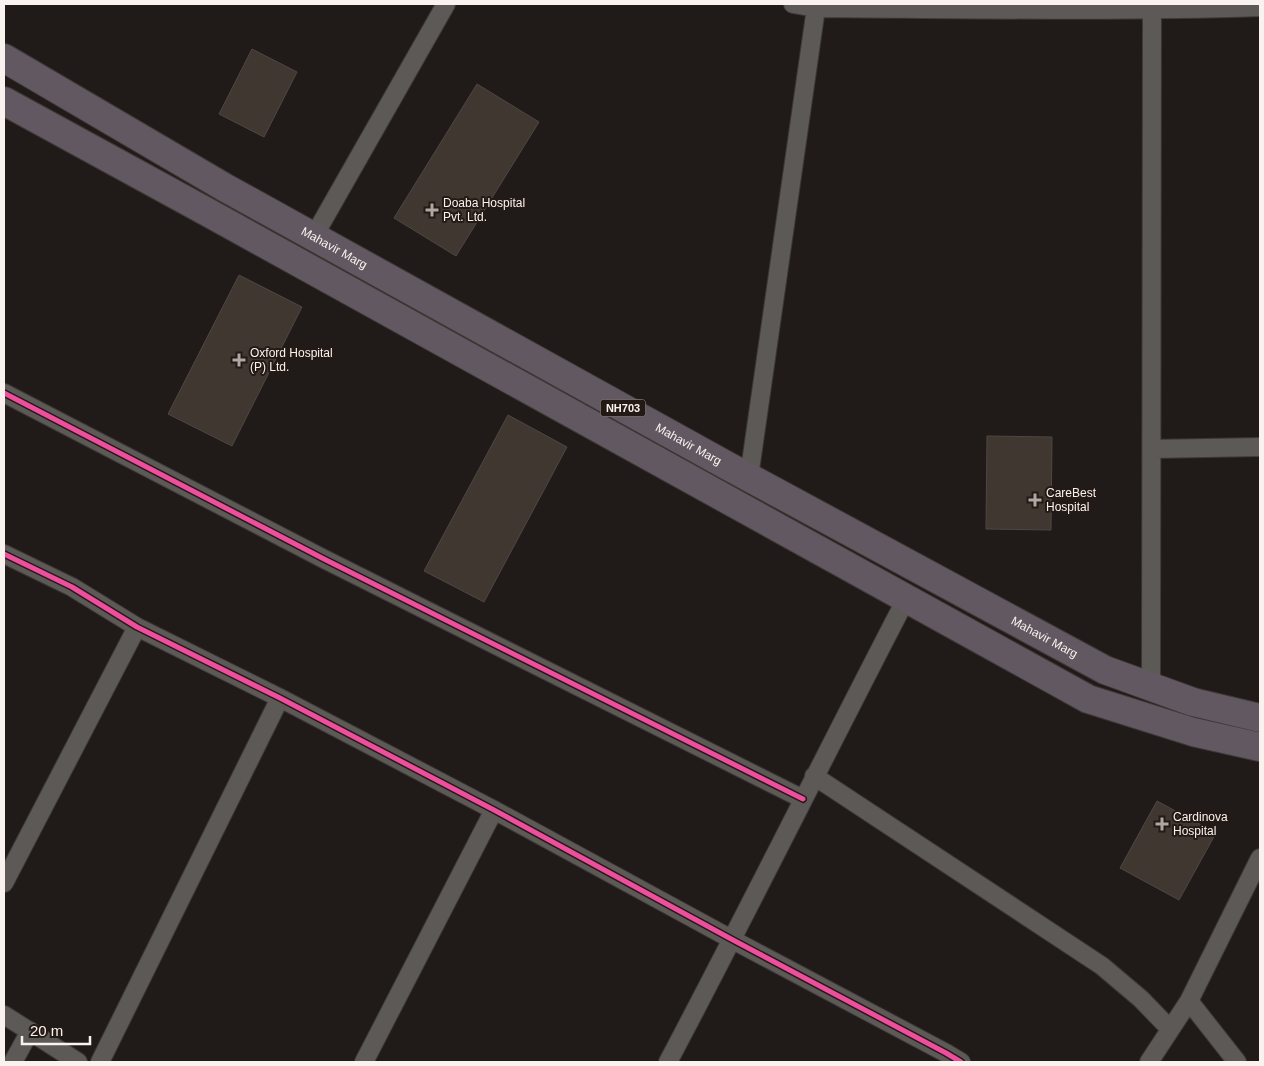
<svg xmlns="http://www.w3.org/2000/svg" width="1264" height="1066" font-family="Arial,sans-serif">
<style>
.building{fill:#403730;stroke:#4c4845}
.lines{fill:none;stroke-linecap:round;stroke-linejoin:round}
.street-casing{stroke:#3d3936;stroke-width:20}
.highway-casing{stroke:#3d3936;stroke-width:30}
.street{stroke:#5d5957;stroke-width:18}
.highway{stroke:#615861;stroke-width:28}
.cycleway-casing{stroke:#241a15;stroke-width:8}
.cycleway{stroke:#ef4d9e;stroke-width:5}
.poi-dot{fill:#aea7a4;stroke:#241a15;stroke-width:2}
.labels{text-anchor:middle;stroke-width:4;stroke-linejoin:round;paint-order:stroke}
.shield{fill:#241a15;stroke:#bab1ae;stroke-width:1}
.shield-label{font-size:11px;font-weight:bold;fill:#faf2ef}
.poi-label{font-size:12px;fill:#faf2ef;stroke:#241a15;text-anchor:start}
.street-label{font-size:12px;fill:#faf2ef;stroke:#241a15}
</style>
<rect width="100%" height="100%" fill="#201b18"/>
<!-- building -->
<path class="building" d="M252 49 297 72 264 137 219 114Z
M477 84 539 122 456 256 394 218Z
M239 275 302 307 232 446 168 414Z
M508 415 567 447 484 602 424 571Z
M987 436 1052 437 1051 530 986 529Z
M1157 801 1216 833 1179 900 1120 868Z"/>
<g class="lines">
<!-- street casing -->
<g class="street-casing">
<path id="street" d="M793 4 816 8C964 9 1112 12 1260 7
M314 236 446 4
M4 393 324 559 803 799
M1152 449 1260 447
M749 477 816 8
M4 554 72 587 137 627 280 698 494 810 733 940 946 1053 961 1062
M1151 687 1152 11
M814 776 1102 966 1141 999 1170 1029
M4 883 137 627
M1189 1001 1237 1062
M4 1015 78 1062
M13 1062 30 1031
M100 1062 280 698
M364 1062 494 810
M668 1062C749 909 826 753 906 599
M1149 1062 1189 1001 1260 858"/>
</g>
<!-- highway casing -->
<g class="highway-casing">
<g id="highway">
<path id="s1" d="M4 58 224 187 726 465 1105 670 1193 702 1260 718"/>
<path d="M4 101 209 213 1088 699 1193 732 1260 747"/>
</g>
</g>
<!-- street -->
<use href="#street" class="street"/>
<!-- highway -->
<use href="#highway" class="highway"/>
<!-- cycleway casing -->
<g class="cycleway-casing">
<path id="cycleway" d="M4 393 324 559 803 799
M4 554 72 587 137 627 280 698 494 810 733 940 946 1053 961 1062"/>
</g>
<!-- cycleway -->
<use href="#cycleway" class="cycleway"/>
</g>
<!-- markers -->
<g class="poi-dot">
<path d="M429.5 202.5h5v5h5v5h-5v5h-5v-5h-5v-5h5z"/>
<path d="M236.5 352.5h5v5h5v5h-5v5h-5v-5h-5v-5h5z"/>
<path d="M1032.5 492.5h5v5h5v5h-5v5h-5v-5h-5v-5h5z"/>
<path d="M1159.5 816.5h5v5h5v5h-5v5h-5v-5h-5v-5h5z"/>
</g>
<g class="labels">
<!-- shield labels -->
<rect class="shield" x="600.5" y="399.5" width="45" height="17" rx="4"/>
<g class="shield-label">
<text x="623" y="412">NH703</text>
</g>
<!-- poi labels -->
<g class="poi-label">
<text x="443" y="207">Doaba Hospital<tspan x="443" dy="14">Pvt. Ltd.</tspan></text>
<text x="250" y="357">Oxford Hospital<tspan x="250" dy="14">(P) Ltd.</tspan></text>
<text x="1046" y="497">CareBest<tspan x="1046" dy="14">Hospital</tspan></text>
<text x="1173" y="821">Cardinova<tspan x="1173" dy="14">Hospital</tspan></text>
</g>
<!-- street labels -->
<g class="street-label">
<text dy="4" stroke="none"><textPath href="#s1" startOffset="381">Mahavir Marg</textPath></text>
<text dy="4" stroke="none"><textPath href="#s1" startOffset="786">Mahavir Marg</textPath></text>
<text dy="4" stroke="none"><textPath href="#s1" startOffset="1191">Mahavir Marg</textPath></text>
</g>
</g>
<!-- border -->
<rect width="1264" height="1066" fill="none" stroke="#faf2ef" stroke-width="10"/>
<!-- scale -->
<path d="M22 1036v8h68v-8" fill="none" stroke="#faf2ef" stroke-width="2.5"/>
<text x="30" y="1036" font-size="15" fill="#faf2ef" stroke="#241a15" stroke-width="4" paint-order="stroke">20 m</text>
</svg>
